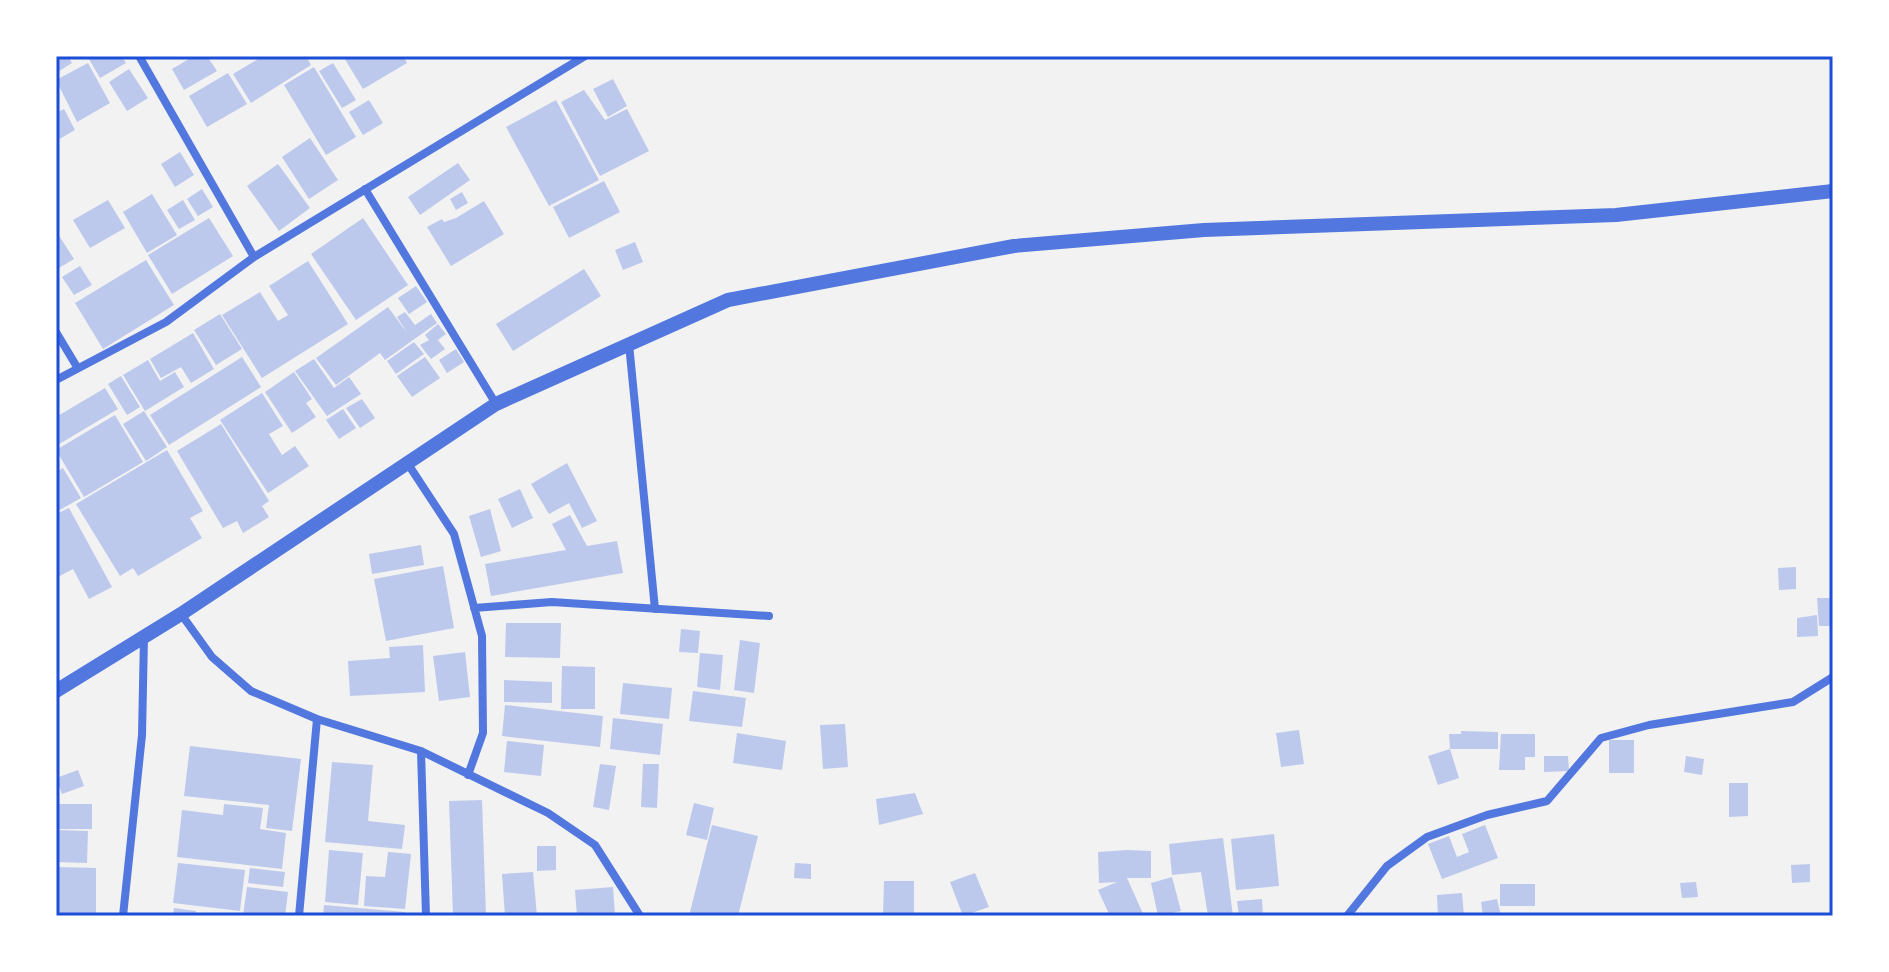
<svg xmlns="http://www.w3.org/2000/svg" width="1889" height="972" font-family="Overpass,sans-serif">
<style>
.building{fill:#bdc9ec}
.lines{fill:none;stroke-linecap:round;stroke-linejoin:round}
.minor{stroke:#5277de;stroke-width:8}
.tertiary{stroke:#5277de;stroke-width:14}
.neatline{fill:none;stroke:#1d4ed8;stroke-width:3}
</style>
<rect width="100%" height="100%" fill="#f2f2f2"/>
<!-- building -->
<path class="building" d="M56 56H68L72 63 56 73Z
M94 56H121L126 63 100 78 89 59Z
M194 56H207L217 71 184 90 172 69Z
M263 56H306L311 65 251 103 233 74Z
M343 56H403L407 63 363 89Z
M88 63 110 103 77 122 56 80Z
M333 63 356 100 342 108 319 71Z
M314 67 356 137 326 155 284 85Z
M129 69 148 98 127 111 109 82Z
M228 73 247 104 207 127 189 96Z
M613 79 627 106 608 117 593 89Z
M584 90 605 120 627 109 649 151 600 176 561 102Z
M369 100 383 123 363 135 349 112Z
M556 100 599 180 549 206 506 127Z
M64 109 75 130 56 141V113Z
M310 138 338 180 309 199 282 157Z
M180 152 194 175 175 187 161 164Z
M458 163 470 180 420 215 408 197Z
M278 164 310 208 279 231 247 186Z
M604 181 620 212 569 238 553 207Z
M202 189 213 207 198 216 187 199Z
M462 192 468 203 456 210 450 199Z
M152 194 177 235 147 253 123 212Z
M108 200 125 228 90 248 73 220Z
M183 200 195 220 179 229 167 210Z
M484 201 504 234 451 266 427 227 442 219 444 222 456 218Z
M209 218 233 256 172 294 148 255Z
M363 218 408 285 356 320 311 254Z
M56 231 74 259 57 269 56 268Z
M635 242 643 262 623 270 615 250Z
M146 260 174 305 103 349 75 303Z
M308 261 348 324 262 378 222 315 260 292 278 321 288 315 269 286Z
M80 266 92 285 74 295 62 277Z
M584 269 601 296 513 351 496 324Z
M416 286 427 302 409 314 398 298Z
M388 307 407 333 397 317 405 312 415 325 431 314 437 323 385 360 380 353 336 385 316 358Z
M220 314 242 349 216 365 194 330Z
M438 324 446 334 438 340 445 349 431 359 420 345 429 340 425 335Z
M193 333 214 369 191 383 181 367 161 378 150 359Z
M414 342 424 354 396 374 387 361Z
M456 349 464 362 447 373 439 360Z
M242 357 261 387 169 445 150 415Z
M425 357 440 378 412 397 397 376Z
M314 359 334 388 349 377 361 394 327 416 295 371Z
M148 360 160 381 175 372 184 387 145 411 123 375Z
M294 372 312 399 306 403 316 417 292 433 265 392Z
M121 376 140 407 127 415 108 384Z
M105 388 118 409 56 446V417Z
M262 393 283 426 269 434 282 455 295 446 309 466 268 493 220 420Z
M362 399 375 418 360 428 346 408Z
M343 409 356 428 339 439 326 420Z
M144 411 167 447 146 461 123 424Z
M115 415 143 462 84 497 56 450Z
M221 424 269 501 262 506 269 517 243 533 237 521 223 528 177 451Z
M167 450 203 511 190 518 202 538 138 576 133 568 120 576 76 504Z
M567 463 597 521 582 528 569 503 549 514 531 484Z
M63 468 81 498 56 512V472Z
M520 489 533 518 512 528 498 499Z
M69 508 112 587 89 599 73 569 56 578V514Z
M490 509 501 551 481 557 469 516Z
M570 515 587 546 617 541 623 573 491 596 485 564 566 550 552 524Z
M421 545 424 565 372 574 369 554Z
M443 566 454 628 386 641 374 579Z
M1796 567V589L1779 590 1778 568Z
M1817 598H1833V626H1819Z
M1817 615 1818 636 1797 637V618Z
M506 623H561L560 658 505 657Z
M681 629 700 631 698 653 679 652Z
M740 640 760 643 754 693 734 690Z
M423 645 425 692 350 696 348 661 390 658 389 647Z
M465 652 470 697 439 701 433 656Z
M700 653 723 655 720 690 697 687Z
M562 666 595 667V709H561Z
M504 680 552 682V703L504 702Z
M623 683 672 688 669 719 620 714Z
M693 691 746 698 742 727 689 721Z
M505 705 603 716 600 747 502 736Z
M613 718 663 724 660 755 610 749Z
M845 724 848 767 823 769 820 725Z
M1299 730 1304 764 1281 767 1276 733Z
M1461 731 1498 732V749H1450L1459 778 1438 785 1428 756 1450 749 1449 734H1461Z
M737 733 786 741 782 770 733 763Z
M1501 734H1535V757H1525V770H1499Z
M1609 740H1634V773H1609Z
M507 741 544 745 541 776 504 772Z
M190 746 301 759 292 831 266 828 269 805 184 796Z
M1544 756H1568L1569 771 1544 772Z
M1686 756 1704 759 1702 775 1684 772Z
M332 762 373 765 368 821 405 825 402 849 325 842Z
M600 764 616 766 609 810 593 807Z
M643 764H659L657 808 641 807Z
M78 770 84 786 62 794 56 778Z
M1729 783H1748V816L1729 817Z
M915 793 923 814 879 825 876 799Z
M482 800 486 916H453L449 801Z
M694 803 714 808 707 840 686 835Z
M56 804H92V829H56Z
M224 804 263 808 260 829 286 833 282 869 177 857 182 810 223 815Z
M712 825 758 836 738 916H689Z
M1485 825 1498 858 1442 879 1428 844 1449 836 1457 857 1469 852 1462 834Z
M56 830 88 831 87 863 56 862Z
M1274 834 1279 886 1236 890 1231 839Z
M1223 838 1233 916H1208L1201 872 1172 875 1169 844Z
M537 846H556V870L537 871Z
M329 850 363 853 358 905 325 902Z
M1127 850 1151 851V878H1127L1144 916H1110L1098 890 1117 882 1099 883 1098 852Z
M388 852 411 854 405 909 364 906 366 876 385 877Z
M178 863 245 870 240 911 173 903Z
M795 863 811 864V879L794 878Z
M1810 864V882L1792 883 1791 865Z
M56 867 96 868V916H56Z
M250 868 285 872 283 887 248 883Z
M533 872 537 916H505L502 874Z
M975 873 989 907 963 916 950 882Z
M1172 877 1181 911 1158 916 1151 883Z
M884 881H914V916H883Z
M1696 882 1698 897 1682 898 1680 883Z
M1500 884H1535V906H1500Z
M247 887 288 892 285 916 243 915Z
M613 887 615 916H577L575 890Z
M1462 893 1464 916H1438L1437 895Z
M1262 899 1263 916H1239L1237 901Z
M1497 899 1501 916H1483L1481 902Z
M324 905 405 912 404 916H323Z
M174 908 196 911 195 916H173Z"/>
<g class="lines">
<!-- minor -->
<path class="minor" d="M139 56 254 257 585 56
M365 189 496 404
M56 332 77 367
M629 344 655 609
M56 380 166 322 254 257
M408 464 454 534 482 636 483 733 468 775
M474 608 552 602 769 616
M181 614 212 657 251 691 317 719 421 751 548 813 595 845 640 916
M421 751 426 916
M123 916 142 735 144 637
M299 916 317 719
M1347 916 1387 866 1427 837 1487 815 1547 801 1601 738 1649 725 1793 702 1833 677"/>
<!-- tertiary -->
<path class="tertiary" d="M56 691 181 614 496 404 728 300 1014 246 1204 230 1616 215 1833 191"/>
</g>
<!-- border -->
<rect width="1889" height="972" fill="none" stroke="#ffffff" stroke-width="116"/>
<rect x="58" y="58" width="1773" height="856" class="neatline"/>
</svg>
